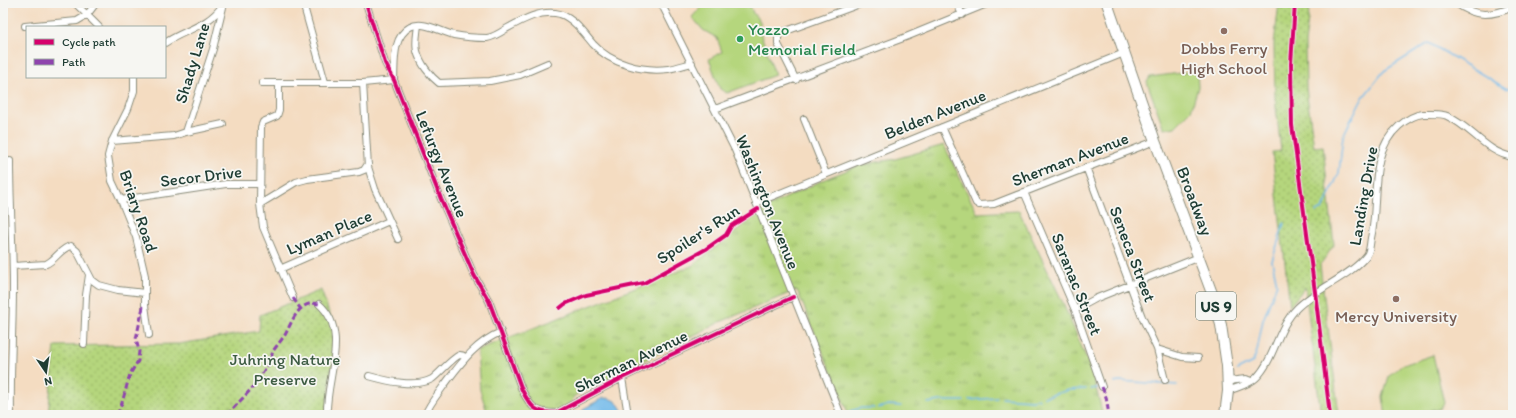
<svg xmlns="http://www.w3.org/2000/svg" width="1516" height="418" font-family="Itim,sans-serif">
<style>
.grass{fill:url(#grass-tufts);stroke:#6a8a58}
.park{fill:url(#park-dots);stroke:#6a8a58}
.pitch{fill:#b5d67d;stroke:#6a8a58}
.water{fill:#72baea;stroke:#487c8f}
.lines{fill:none;stroke-linecap:round;stroke-linejoin:round}
.stream{stroke:#72baea;stroke-width:1.5}
.street-casing{stroke:#8a8c7a;stroke-width:8}
.primary-casing{stroke:#8a8c7a;stroke-width:12}
.street{stroke:#fff;stroke-width:6}
.primary{stroke:#fff;stroke-width:10}
.quiet{stroke:#8e44ad;stroke-width:3;stroke-dasharray:6 3;stroke-linecap:butt}
.cycleway-casing{stroke:#f6f6f2;stroke-width:6}
.cycleway{stroke:#d6006c;stroke-width:4}
.education-dot{fill:#8d6e63;stroke:#f6f6f2;stroke-width:1.5}
.leisure-dot{fill:#2e9e5b;stroke:#f6f6f2;stroke-width:1.5}
.labels{text-anchor:middle;stroke-width:3.5;stroke-linejoin:round;paint-order:stroke}
.shield{fill:#f6f6f2;stroke:#60746d;stroke-width:1}
.shield-label{font-size:16px;font-weight:bold;fill:#1f3d34}
.leisure-label{font-size:17px;fill:#27864d;stroke:#f6f6f2;text-anchor:start}
.education-label{font-size:17px;fill:#785e54;stroke:#f6f6f2}
.street-label{font-size:17px;fill:#1f3d34;stroke:#f6f6f2}
.park-label{font-size:17px;fill:#3d5c43;stroke:#f6f6f2}
</style>
<defs>
<pattern id="grass-tufts" width="24" height="20" patternUnits="userSpaceOnUse"><rect width="24" height="20" fill="#b5d67d"/><path d="M3 7l-1-3M5 7V3M7 7l1-3M15 17l-1-3M17 17v-4M19 17l1-3" fill="none" stroke="#93af67"/></pattern>
<pattern id="park-dots" width="8" height="8" patternUnits="userSpaceOnUse"><rect width="8" height="8" fill="#b5d67d"/><path d="M2 2h.1M6 6h.1" fill="none" stroke="#93af67" stroke-width="1.8" stroke-linecap="round"/></pattern>
</defs>
<rect width="100%" height="100%" fill="#f6f6f2"/>
<filter id="ink" filterUnits="userSpaceOnUse"><feTurbulence type="fractalNoise" baseFrequency=".025" numOctaves="2"/><feDisplacementMap in="SourceGraphic" scale="8" xChannelSelector="R" yChannelSelector="G"/><feConvolveMatrix kernelMatrix="1 2 1 2 8 2 1 2 1" color-interpolation-filters="sRGB"/></filter>
<filter id="wash" filterUnits="userSpaceOnUse"><feTurbulence type="fractalNoise" baseFrequency=".012" numOctaves="4" result="noise"/><feDisplacementMap in="SourceGraphic" scale="16" xChannelSelector="R" yChannelSelector="G"/><feGaussianBlur stdDeviation="0.9" result="paint"/><feColorMatrix in="noise" values="0 0 0 0 0 0 0 0 0 0 0 0 0 0 0 0 0 1.4 0 .05"/><feComposite in="paint" operator="in"/></filter>
<g filter="url(#wash)">
<rect width="100%" height="100%" fill="#f4dcc1"/>
<!-- grass -->
<path class="grass" d="M944 145 977 213 1019 211 1064 305 1091 369 1103 415H849L797 290 720 322 574 396 568 415H488L480 390 477 350 692 266 767 207 825 179 860 165 895 159Z"/>
<!-- park -->
<path class="park" d="M1279 3H1310L1305 43 1306 88 1314 147 1323 146 1334 245 1320 265 1339 415H1321L1305 287 1290 306 1272 152 1281 151 1275 98 1274 44Z
M321 290 333 324 335 335 327 415H48L55 346 179 344 259 331 260 315Z"/>
<!-- pitch -->
<path class="pitch" d="M705 3H749L753 13 761 23 758 26 775 75 727 93 720 89 709 59 722 52 717 38 703 30 692 17Z
M1197 71 1198 87 1191 111 1175 127 1164 129 1147 82 1150 77Z
M1433 355 1444 403 1440 409 1406 415H1386L1383 397 1389 376 1400 366Z"/>
<!-- water -->
<path class="water" d="M603 398C615 398 620 404 624 415H582L583 409Z"/>
<g class="lines">
<!-- stream -->
<path class="stream" d="M1316 212 1323 209 1339 173 1343 136 1361 100 1384 71 1429 43 1507 89H1513
M1237 370 1253 362 1257 351 1263 320 1277 284 1272 261 1284 223
M1115 382 1119 381 1177 385
M1091 389 1098 388
M1044 397 1069 390 1086 389
M1002 398 1032 400 1039 399
M969 400 997 398
M928 403 940 401H964
M878 408 889 405 901 406
M850 411 861 408H874
M634 414 658 415
M811 415 832 414"/>
</g>
</g>
<g filter="url(#ink)">
<g class="lines">
<!-- street casing -->
<g class="street-casing">
<path id="street" d="M75 3 99 27
M303 3 325 82
M366 3 385 63 394 80 441 199 474 275 489 301 522 390C531 408 536 413 556 413L622 378 793 297
M661 3 735 150 841 415
M957 3 962 15
M1456 3C1476 18 1492 16 1513 7
M418 25C417 34 415 43 417 51 420 63 430 76 439 83L490 81 520 75 548 63
M25 26 77 21 87 15 96 3
M165 43C184 30 209 26 222 6
M134 77V91L128 109 112 141 108 156 112 181 121 200 136 237 145 276V305L149 335
M796 80 778 44V34L863 3
M262 83H363L394 80C395 63 392 37 410 27 423 20 441 32 454 35 464 37 476 38 487 38 494 37 500 33 506 29 522 20 541 9 560 14 574 19 583 32 593 44 611 64 642 72 668 69 676 68 684 65 692 63
M279 83V110L277 116 263 122 261 127 260 204 263 227 293 298
M363 83 368 167 375 189 398 239
M715 109 906 37 989 3
M804 119 826 174
M942 127 976 203 979 205 994 204 1155 141
M186 132 213 49 224 3
M112 141 174 136 186 132 223 124
M10 161C10 203 13 245 13 287 13 329 10 372 11 415
M1086 167 1142 317 1157 349 1165 380
M1024 192 1075 310 1102 387
M121 200 226 184H260
M756 203 1124 53
M260 204 296 182 307 179 359 172 364 170 368 164
M13 266 46 264C56 260 60 248 71 246L77 251 92 280 99 285 118 290 145 293
M280 269 389 221
M319 304C351 332 325 380 327 415
M1075 310 1097 298 1199 257
M84 344 86 295 89 275
M1157 349 1182 357 1198 358
M369 376C387 381 415 388 432 379 439 374 454 356 460 355 461 355 464 356 465 357
M622 378 628 415
M1228 381 1246 379 1251 381
M1228 391C1237 387 1249 385 1256 378 1275 359 1277 328 1297 308 1317 288 1351 276 1367 255 1370 251 1370 243 1371 238 1380 201 1367 154 1399 126 1406 120 1414 115 1423 114 1430 114 1442 113 1447 116 1472 127 1486 153 1513 157
M425 415C430 403 438 394 445 384 461 363 476 342 501 332"/>
</g>
<!-- primary casing -->
<g class="primary-casing">
<path id="primary" d="M1107 3 1155 141 1213 296 1221 325 1227 366 1228 391 1225 415"/>
</g>
<!-- street -->
<use href="#street" class="street"/>
<!-- primary -->
<use href="#primary" class="primary"/>
<!-- quiet -->
<path class="quiet" d="M293 298 300 308
M1102 387 1106 397 1109 415
M117 415 122 403 130 374 138 361 139 351 136 339 143 307 145 305
M227 415 255 385 270 361 273 351 285 335C292 322 299 299 319 304"/>
<!-- cycleway casing -->
<g class="cycleway-casing">
<path id="cycleway" d="M366 3 385 63 394 80 441 199 474 275 489 301 522 390C531 408 536 413 556 413L622 378 793 297
M1295 3 1291 64 1292 125 1315 292 1330 415
M560 308 565 304 586 295 644 283 706 249 726 235 731 226 758 209"/>
</g>
<!-- cycleway -->
<use href="#cycleway" class="cycleway"/>
</g>
</g>
<!-- markers -->
<g class="education-dot">
<circle cx="1224" cy="31" r="4"/>
<circle cx="1396" cy="299" r="4"/>
</g>
<circle class="leisure-dot" cx="740" cy="39" r="4"/>
<g class="labels">
<!-- shield labels -->
<rect class="shield" x="1196" y="292" width="40" height="28" rx="3"/>
<g class="shield-label">
<text x="1216" y="312">US 9</text>
</g>
<!-- leisure labels -->
<g class="leisure-label">
<text x="748" y="35">Yozzo<tspan x="748" dy="20">Memorial Field</tspan></text>
</g>
<!-- education labels -->
<g class="education-label">
<text x="1224" y="54">Dobbs Ferry<tspan x="1224" dy="20">High School</tspan></text>
<text x="1396" y="322">Mercy University</text>
</g>
<!-- street labels -->
<g class="street-label">
<text transform="translate(192 63) rotate(-73)" y="6">Shady Lane</text>
<text transform="translate(935 114) rotate(-22)" y="6">Belden Avenue</text>
<text transform="translate(1070 159) rotate(-21)" y="6">Sherman Avenue</text>
<text transform="translate(442 164) rotate(68)" y="6">Lefurgy Avenue</text>
<text transform="translate(201 176) rotate(-7)" y="6">Secor Drive</text>
<text transform="translate(1363 196) rotate(-80)" y="6">Landing Drive</text>
<text transform="translate(1195 201) rotate(69)" y="6">Broadway</text>
<text transform="translate(768 202) rotate(68)" y="6">Washington Avenue</text>
<text transform="translate(139 211) rotate(71)" y="6">Briary Road</text>
<text transform="translate(329 232) rotate(-23)" y="6">Lyman Place</text>
<text transform="translate(698 234) rotate(-33)" y="6">Spoiler's Run</text>
<text transform="translate(1133 254) rotate(69)" y="6">Seneca Street</text>
<text transform="translate(1077 284) rotate(68)" y="6">Saranac Street</text>
<text transform="translate(631 361) rotate(-26)" y="6">Sherman Avenue</text>
</g>
<!-- park labels -->
<g class="park-label">
<text x="285" y="365">Juhring Nature<tspan x="285" dy="20">Preserve</tspan></text>
</g>
</g>
<!-- margin -->
<rect width="1516" height="418" fill="none" stroke="#f6f6f2" stroke-width="16"/>
<!-- legend -->
<rect x="26" y="26" width="140" height="52" fill="#f6f6f2" stroke="#a0aca6"/>
<rect x="34" y="39" width="20" height="6" fill="#d6006c" stroke="#a0aca6"/>
<text x="62" y="46" font-size="12" fill="#1f3d34">Cycle path</text>
<rect x="34" y="59" width="20" height="6" fill="#8e44ad" stroke="#a0aca6"/>
<text x="62" y="66" font-size="12" fill="#1f3d34">Path</text>
<!-- north arrow -->
<g transform="translate(46 372) rotate(167)" stroke="#f6f6f2" stroke-width="3" paint-order="stroke">
<path d="M0-3L7 15L0 10L-7 15Z" fill="#1f3d34"/>
<text y="-6" font-size="11" font-weight="bold" text-anchor="middle" fill="#1f3d34">N</text>
</g>
</svg>
